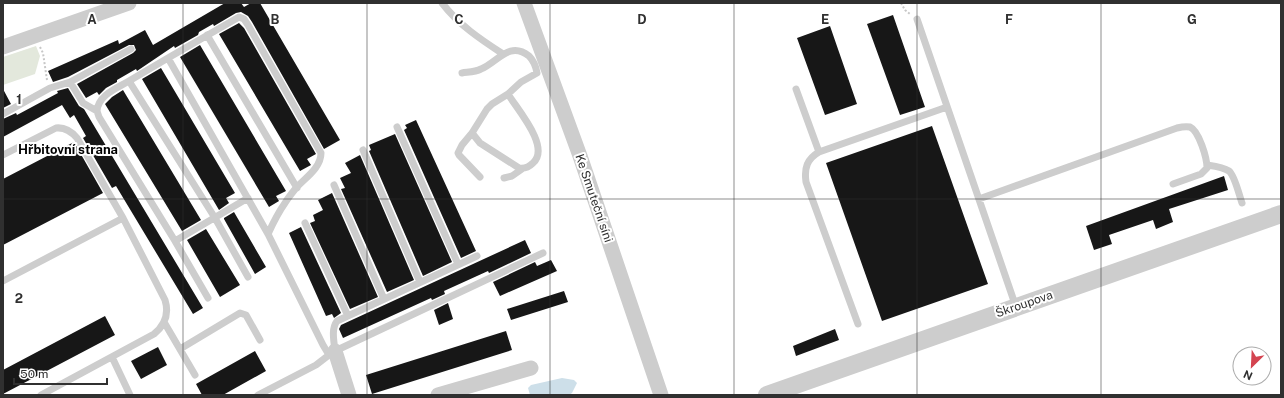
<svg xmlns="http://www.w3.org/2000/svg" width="1284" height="398" font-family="'Public Sans',sans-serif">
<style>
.green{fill:#e3e8dc}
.water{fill:#cddfe9}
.building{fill:#171717}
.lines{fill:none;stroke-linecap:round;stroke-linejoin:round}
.path{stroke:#c7c7c7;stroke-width:2;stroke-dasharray:2 2;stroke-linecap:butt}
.service{stroke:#cdcdcd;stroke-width:7}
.minor{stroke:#cdcdcd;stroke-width:15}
.tertiary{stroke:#cdcdcd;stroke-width:18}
.grid{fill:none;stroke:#303030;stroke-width:1;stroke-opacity:0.55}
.labels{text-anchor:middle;stroke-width:4;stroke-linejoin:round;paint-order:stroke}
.street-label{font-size:12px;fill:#303030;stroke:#fff}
.neighbourhood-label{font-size:13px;font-weight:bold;fill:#000;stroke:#fff}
.grid-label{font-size:13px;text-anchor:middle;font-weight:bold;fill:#303030;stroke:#fff;stroke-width:4;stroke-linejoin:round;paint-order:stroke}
</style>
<rect width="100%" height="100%" fill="#fff"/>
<!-- green -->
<path class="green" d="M36 46 40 56 35 74 3 85V57Z"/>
<!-- water -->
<path class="water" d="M562 378 574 380 577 383 572 393 569 395H530L528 388 531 385Z"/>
<!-- building -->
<path class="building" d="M225 3H241L244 7 251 3H260L340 140 324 149 252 22 248 16 241 12 236 13 214 26 213 24 199 32 198 35 175 48 174 46 137 71 136 69 117 80V82L106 88 99 95 97 92 86 98 77 84 133 53 136 50 134 45H129L68 77 53 82 48 71 118 40 119 44 145 30 153 45Z
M893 15 925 107 900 115 867 24Z
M239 23 244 28 316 154 307 159 311 165 300 171 219 34Z
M830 26 857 104 825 115 797 38Z
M200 45 286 191 276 196 279 201 269 207 180 57Z
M161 68 235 193 226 198 229 203 219 210 142 79Z
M68 88 79 106 84 109 203 308 193 314 116 186 112 188 83 138 86 136 74 115 70 118 62 105 3 137V119L16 113 17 115 58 93 57 91Z
M3 89 11 104 3 108Z
M123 90 201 220 182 231 105 104 112 97Z
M416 120 476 251 461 258 404 130 407 128 405 125Z
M932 126 988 284 882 321 826 163Z
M395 134 452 262 423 276 369 151 371 150 369 145Z
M74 142 103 193 3 245V179Z
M360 155 414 280 387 292 341 189 345 188 340 178 351 173 345 163Z
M1224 176 1228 190 1169 209 1173 222 1156 229 1153 220 1109 235 1112 244 1094 250 1086 226Z
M332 193 378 297 350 309 310 223 315 221 313 215 323 210 318 200Z
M234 212 266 267 255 274 224 219V218Z
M301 227 341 313 334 318 332 314 326 316 289 233Z
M206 229 240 285 220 297 187 240Z
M525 240 531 253 489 273 488 271 444 291 445 294 432 300 431 298 343 338 339 329 341 325Z
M551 260 557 271 500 296 493 282 535 262 537 266Z
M564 291 568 302 511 320 507 309Z
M448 303 453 319 439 325 434 310Z
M105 316 115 335 3 394V370Z
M835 329 839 340 796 356 793 346Z
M506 331 512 350 372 394 366 375Z
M158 347 167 365 141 379 131 361Z
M255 351 266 371 223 395H202L196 384Z"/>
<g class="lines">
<!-- path -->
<path class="path" d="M901 3 905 10 910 14
M40 47 43 53 47 80"/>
<!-- service -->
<path class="service" d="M442 3C459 25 480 39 503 54
M917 19 1016 307
M207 35 297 188
M168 58 129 81 215 218 248 277
M462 73C468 72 475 72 481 69 497 63 509 40 529 56 534 61 536 67 537 73L521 82 508 94 492 104 487 109 472 133 462 145 458 153 459 155 480 177
M70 82 131 49
M796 89 819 152
M97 111C98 95 117 88 129 81
M3 114 50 88 70 82 83 103 97 111 99 117 175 241 248 198
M397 127 458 264
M472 133 480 143 519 168C525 169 529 167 533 163 551 147 517 109 508 94
M363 150 420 282
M3 155 56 128C65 127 71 131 77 138L123 218
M1207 165C1214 166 1223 167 1229 171 1235 176 1239 195 1242 203
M504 178 512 176 522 169
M334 185 384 299
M979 199 1177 128C1181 127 1185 126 1190 127 1199 131 1207 158 1207 168L1201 174 1173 184
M305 223 348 316
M268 234C273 223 278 213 285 203 288 198 292 193 296 188 305 178 321 168 321 153L248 25 244 19 239 17 168 58 268 234 323 345 329 355 335 351 543 253
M175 241 208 298
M3 281 123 218 165 300C169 313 165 325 154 334L41 395
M164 322 195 375
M858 324 806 182C804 168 807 159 819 152L947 107
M180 349 240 313 246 315 260 340
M335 351C334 341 331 329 337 321L477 256
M112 357 130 395
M258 395 316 365 329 355"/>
<!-- minor -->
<path class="minor" d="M524 3 580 156 661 395
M3 47 129 3
M335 351 349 395
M438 395 531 368"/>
<!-- tertiary -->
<path class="tertiary" d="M767 395 1281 214"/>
</g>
<!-- grid -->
<path class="grid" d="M183 3V395M367 3V395M550 3V395M734 3V395M917 3V395M1101 3V395M3 199H1281"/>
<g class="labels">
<!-- street labels -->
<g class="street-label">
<text transform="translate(594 198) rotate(71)" y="4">Ke Smuteční síni</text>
<text transform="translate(1024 304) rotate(-19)" y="4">Škroupova</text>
</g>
<!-- neighbourhood labels -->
<g class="neighbourhood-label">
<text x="68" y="154">Hřbitovní strana</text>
</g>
</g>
<g class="grid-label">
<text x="92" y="24">A</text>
<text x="275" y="24">B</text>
<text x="459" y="24">C</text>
<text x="642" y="24">D</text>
<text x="825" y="24">E</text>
<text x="1009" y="24">F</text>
<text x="1192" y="24">G</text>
<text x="19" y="104">1</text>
<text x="19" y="303">2</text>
</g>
<!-- border -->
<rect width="1284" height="398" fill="none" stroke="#303030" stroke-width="8"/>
<!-- north arrow -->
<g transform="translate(1252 366) rotate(204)"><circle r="19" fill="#ffffff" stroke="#acacac"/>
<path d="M0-3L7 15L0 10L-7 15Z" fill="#d44450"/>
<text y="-6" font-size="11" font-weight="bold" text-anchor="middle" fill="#303030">N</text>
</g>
<!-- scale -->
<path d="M14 378v6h93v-6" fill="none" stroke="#303030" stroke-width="2"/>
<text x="20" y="378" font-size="12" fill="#303030" stroke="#ffffff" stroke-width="3" paint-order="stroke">50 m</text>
</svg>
